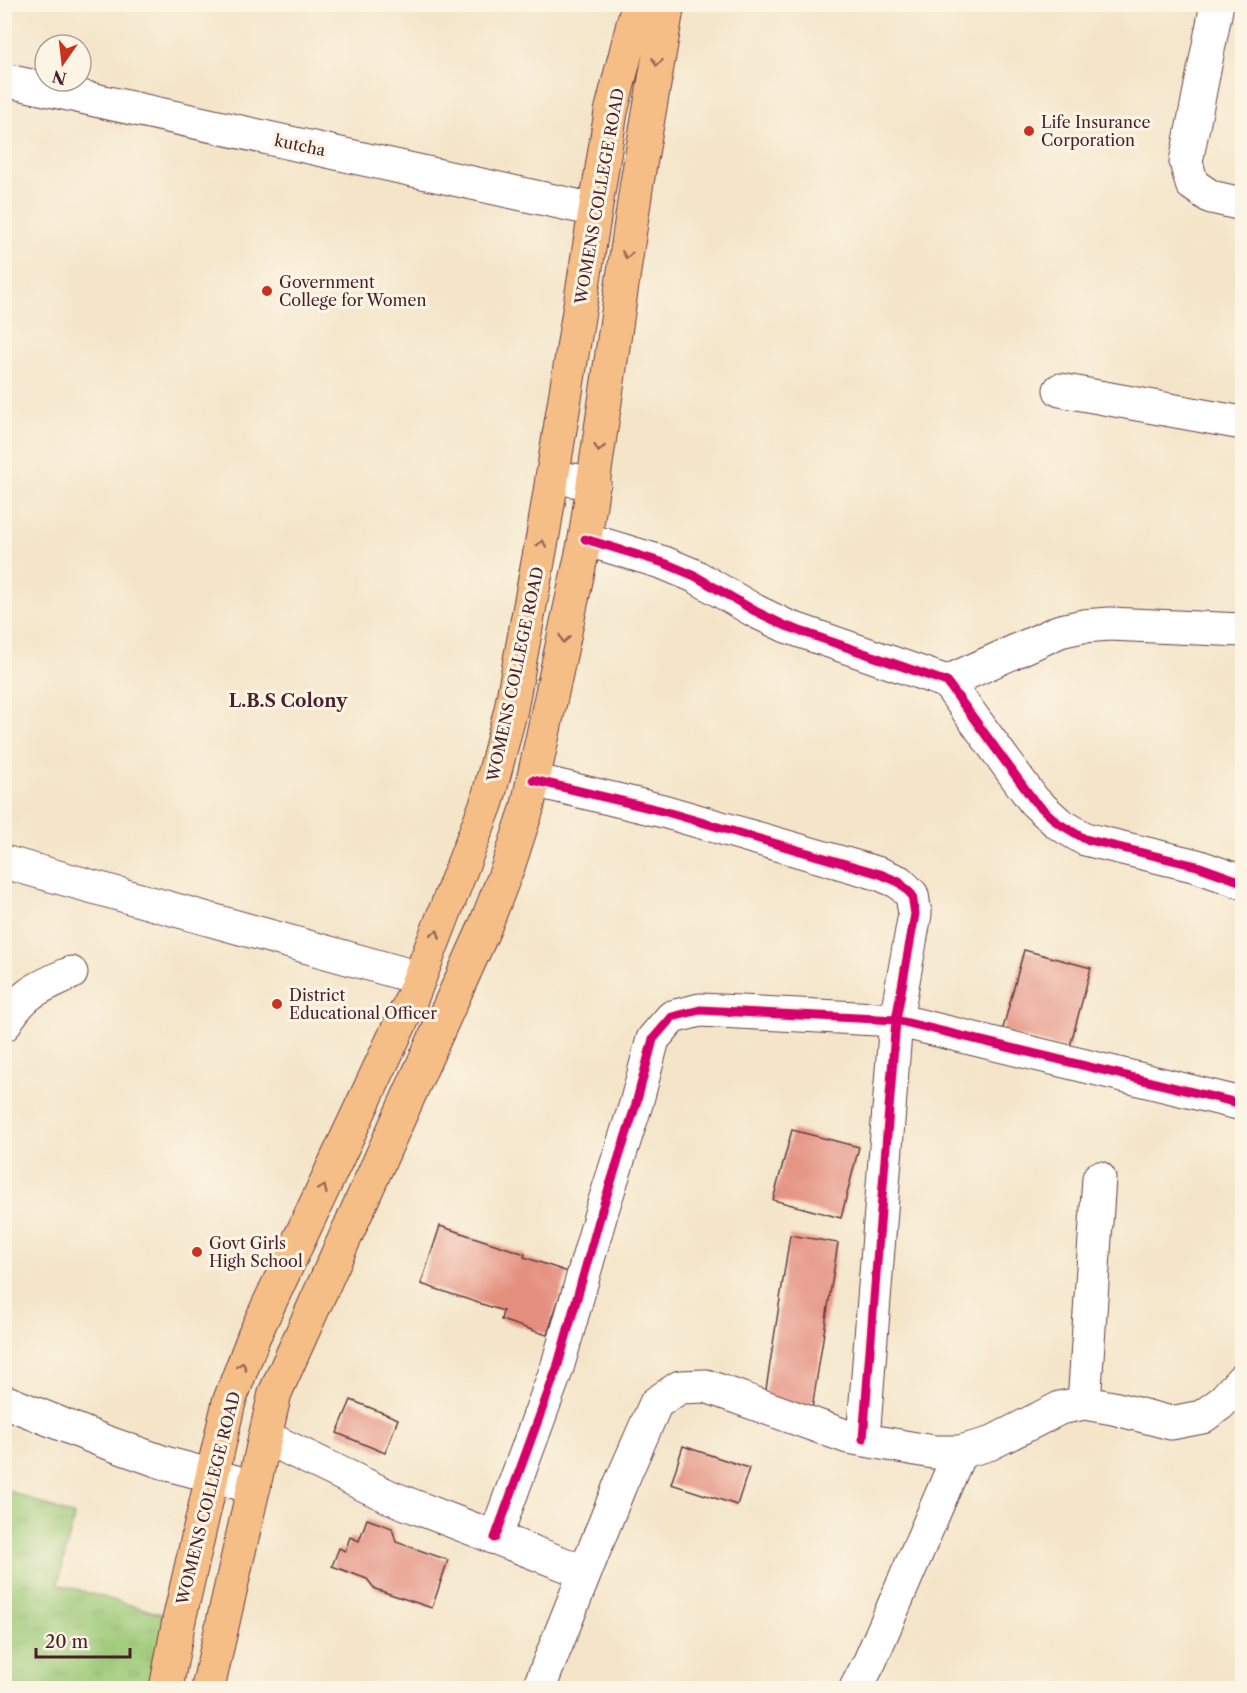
<svg xmlns="http://www.w3.org/2000/svg" width="1247" height="1693" font-family="'Libre Caslon Text',serif">
<style>
.park{fill:url(#park-tufts);stroke:#737451;stroke-width:1.5}
.building{fill:#e48e7e}
.lines{fill:none;stroke-linecap:round;stroke-linejoin:round}
.minor-casing{stroke:#643d43;stroke-width:35}
.major-casing{stroke:#643d43;stroke-width:35}
.minor{stroke:#fff;stroke-width:33}
.major{stroke:#f6be87;stroke-width:33}
.cycleway-casing{stroke:#fcf5e5;stroke-width:13}
.cycleway{stroke:#d6006c;stroke-width:9}
.oneway{stroke:#976754}
.poi-dot{fill:#c8321e;stroke:#fcf5e5;stroke-width:2}
.labels{text-anchor:middle;stroke-width:6;stroke-linejoin:round;paint-order:stroke}
.poi-label{font-size:16px;fill:#4a1f2b;stroke:#fcf5e5;text-anchor:start}
.street-label{font-size:16px;fill:#4a1f2b;stroke:#fcf5e5}
.neighbourhood-label{font-size:18px;font-weight:bold;fill:#4a1f2b;stroke:#fcf5e5}
</style>
<defs>
<pattern id="park-tufts" width="24" height="20" patternUnits="userSpaceOnUse" patternTransform="scale(1.5)"><rect width="24" height="20" fill="#9cc977"/><path d="M3 7l-1-3M5 7V3M7 7l1-3M15 17l-1-3M17 17v-4M19 17l1-3" fill="none" stroke="#88ac67"/></pattern>
</defs>
<rect width="100%" height="100%" fill="#fcf5e5"/>
<filter id="ink" filterUnits="userSpaceOnUse"><feTurbulence type="fractalNoise" baseFrequency=".0167" numOctaves="2"/><feDisplacementMap in="SourceGraphic" scale="12" xChannelSelector="R" yChannelSelector="G"/><feConvolveMatrix kernelMatrix="1 2 1 2 8 2 1 2 1" color-interpolation-filters="sRGB"/></filter>
<filter id="wash" filterUnits="userSpaceOnUse"><feTurbulence type="fractalNoise" baseFrequency=".008" numOctaves="4" result="noise"/><feDisplacementMap in="SourceGraphic" scale="24" xChannelSelector="R" yChannelSelector="G"/><feGaussianBlur stdDeviation="1.35" result="paint"/><feColorMatrix in="noise" values="0 0 0 0 0 0 0 0 0 0 0 0 0 0 0 0 0 1.4 0 .05"/><feComposite in="paint" operator="in"/></filter>
<g filter="url(#wash)">
<rect width="100%" height="100%" fill="#f4e5c9"/>
<!-- park -->
<path class="park" d="M4 1489 74 1516 58 1584 178 1619 169 1688H5Z"/>
<g id="blocks">
<!-- building -->
<path class="building" d="M1024 950 1091 968 1069 1050 1002 1032Z
M792 1130 859 1147 841 1218 773 1200Z
M440 1226 525 1254 524 1257 568 1272 547 1335 501 1320 503 1311 421 1284Z
M790 1235 838 1243 812 1409 764 1402Z
M351 1400 398 1419 385 1453 337 1433Z
M683 1446 749 1468 737 1505 671 1484Z
M367 1519 392 1528 396 1542 448 1560 432 1608 375 1589 367 1579 332 1566 339 1548 345 1551 350 1537 359 1541Z"/>
</g>
</g>
<g filter="url(#ink)">
<use href="#blocks" fill-opacity="0" stroke="#643d43" stroke-width="1.5"/>
<g class="lines">
<!-- minor casing -->
<g class="minor-casing">
<path id="minor" d="M1217 4 1186 162 1192 184 1211 197 1242 204
M4 80 595 210
M1060 390 1242 423
M552 477 594 483
M585 539 664 563 695 576 755 611 786 626 947 682 1034 801 1058 823 1085 839 1197 866 1242 882
M947 682 1060 631 1083 626 1110 624 1242 630
M533 780 663 811 880 874 899 882 912 895 915 914 896 1020 863 1439
M4 862 419 978
M4 1025C22 993 39 987 71 973
M4 1401 103 1441 168 1464 254 1487
M1084 1403 1099 1178
M265 1437 390 1497 584 1572
M495 1538 557 1368 602 1210 636 1104 653 1039 672 1017 700 1010 896 1020 1242 1104
M539 1688 620 1485 656 1403 680 1387 706 1386 848 1437 933 1452H960L989 1444 1060 1408 1084 1403 1113 1408 1171 1423 1202 1417 1220 1404 1242 1380
M856 1688 870 1661 960 1452"/>
</g>
<!-- major casing -->
<g class="major-casing">
<path id="major" d="M166 1688 179 1620 229 1402 254 1336 409 1005 487 802 511 709 543 535 611 112 638 4
M208 1688 275 1393 484 929 508 867 527 809 585 539 637 182 668 4"/>
</g>
<!-- minor -->
<use href="#minor" class="minor"/>
<!-- major -->
<use href="#major" class="major"/>
<!-- cycleway casing -->
<g class="cycleway-casing">
<path id="cycleway" d="M585 539 664 563 695 576 755 611 786 626 947 682 1034 801 1058 823 1085 839 1197 866 1242 882
M533 780 663 811 880 874 899 882 912 895 915 914 896 1020 863 1439
M495 1538 557 1368 602 1210 636 1104 653 1039 672 1017 700 1010 896 1020 1242 1104"/>
</g>
<!-- cycleway -->
<use href="#cycleway" class="cycleway"/>
</g>
<!-- one-way arrows -->
<defs><path id="oneway-chevron" d="M-2-3.5L2.5 0L-2 3.5" fill="none" stroke-width="1.6" stroke-linecap="round" stroke-linejoin="round" transform="scale(1.5)"/></defs>
<g class="oneway">
<use href="#oneway-chevron" transform="translate(657 62) rotate(100)"/>
<use href="#oneway-chevron" transform="translate(627 255) rotate(97)"/>
<use href="#oneway-chevron" transform="translate(599 448) rotate(99)"/>
<use href="#oneway-chevron" transform="translate(542 544) rotate(-79)"/>
<use href="#oneway-chevron" transform="translate(564 639) rotate(102)"/>
<use href="#oneway-chevron" transform="translate(436 934) rotate(-69)"/>
<use href="#oneway-chevron" transform="translate(323 1189) rotate(-65)"/>
<use href="#oneway-chevron" transform="translate(242 1366) rotate(-69)"/>
</g>
</g>
<!-- markers -->
<g class="poi-dot">
<circle cx="1029" cy="131" r="6"/>
<circle cx="267" cy="291" r="6"/>
<circle cx="277" cy="1004" r="6"/>
<circle cx="197" cy="1252" r="6"/>
</g>
<g class="labels">
<!-- poi labels -->
<g class="poi-label">
<text x="1041" y="128">Life Insurance<tspan x="1041" dy="18">Corporation</tspan></text>
<text x="279" y="288">Government<tspan x="279" dy="18">College for Women</tspan></text>
<text x="289" y="1001">District<tspan x="289" dy="18">Educational Officer</tspan></text>
<text x="209" y="1249">Govt Girls<tspan x="209" dy="18">High School</tspan></text>
</g>
<!-- street labels -->
<g class="street-label">
<text transform="translate(300 145) rotate(12)" y="6">kutcha</text>
<text transform="translate(599 196) rotate(-80)" y="6">WOMENS COLLEGE ROAD</text>
<text transform="translate(515 674) rotate(-78)" y="6">WOMENS COLLEGE ROAD</text>
<text transform="translate(208 1498) rotate(-76)" y="6">WOMENS COLLEGE ROAD</text>
</g>
<!-- neighbourhood labels -->
<g class="neighbourhood-label">
<text x="288" y="707">L.B.S Colony</text>
</g>
</g>
<!-- margin -->
<rect width="1247" height="1693" fill="none" stroke="#fcf5e5" stroke-width="24"/>
<!-- north arrow -->
<g transform="translate(63 63) rotate(194)"><circle r="28" fill="#fcf5e5" stroke="#b59f9b" stroke-width="1.5"/>
<path d="M0-4.5L10 22L0 15L-10 22Z" fill="#c8321e"/>
<text y="-9" font-size="16" font-weight="bold" text-anchor="middle" fill="#4a1f2b">N</text>
</g>
<!-- scale -->
<path d="M36 1648v9h94v-9" fill="none" stroke="#4a1f2b" stroke-width="3"/>
<text x="45" y="1648" font-size="18" fill="#4a1f2b" stroke="#fcf5e5" stroke-width="4.5" paint-order="stroke">20 m</text>
</svg>
